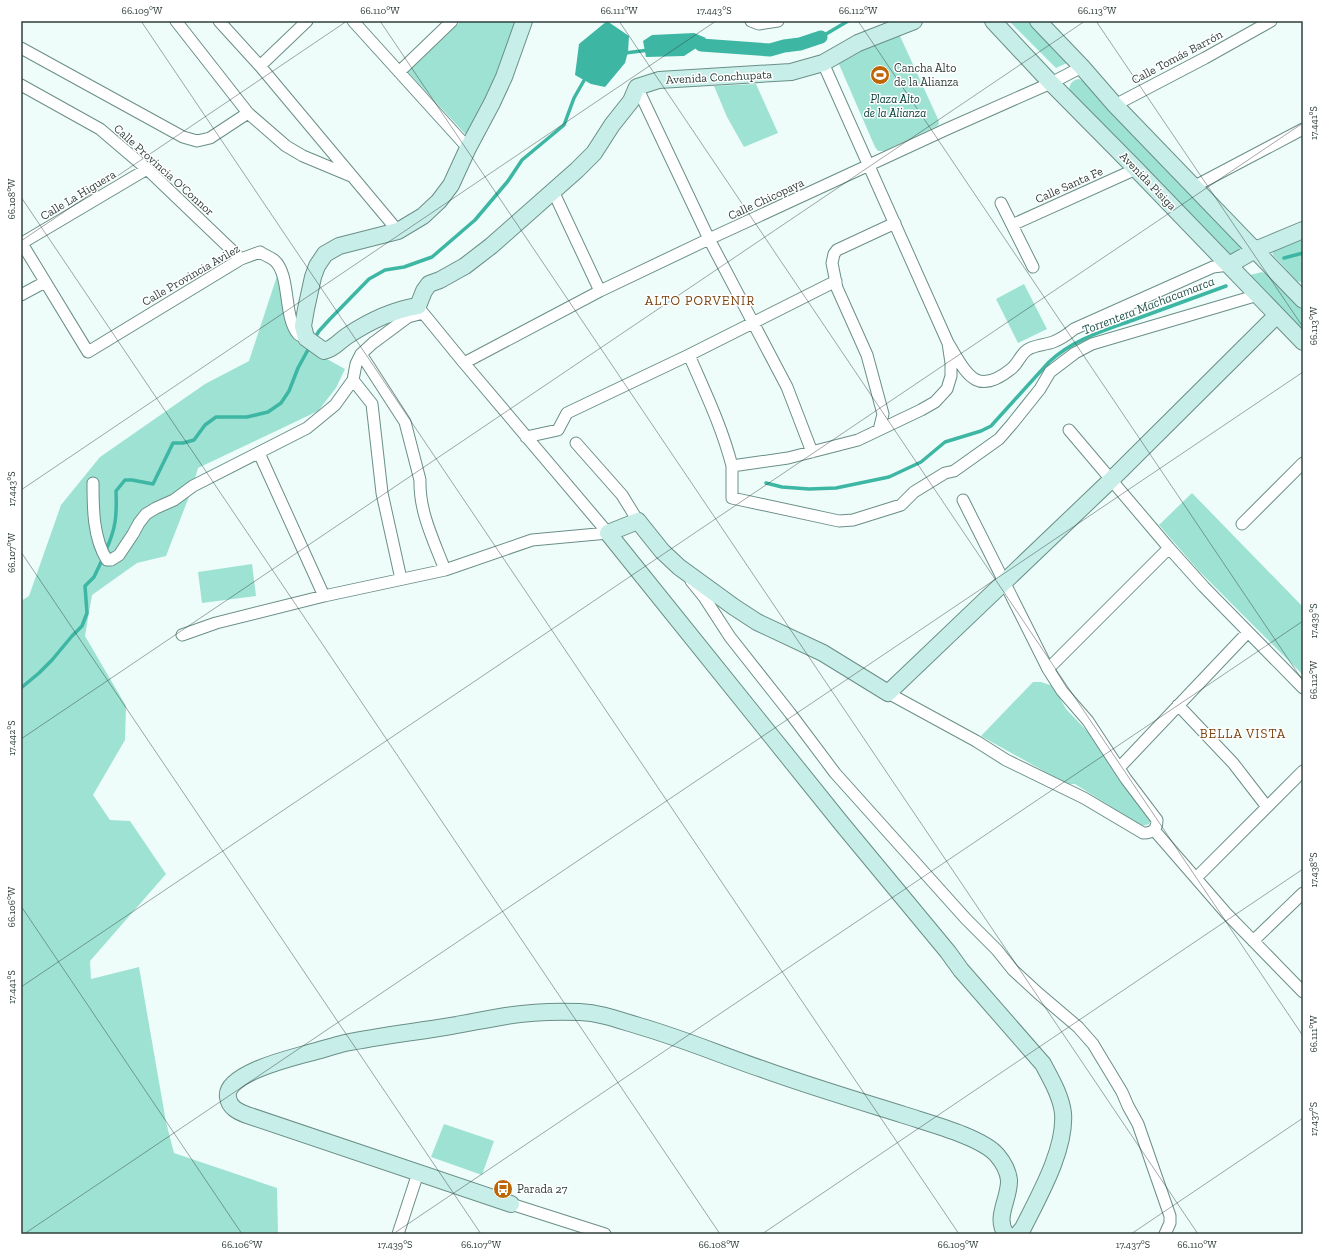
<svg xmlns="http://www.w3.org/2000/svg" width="1324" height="1255" font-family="'Zilla Slab',serif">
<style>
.green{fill:#9ee2d4}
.water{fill:#3eb6a4}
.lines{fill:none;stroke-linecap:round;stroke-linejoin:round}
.stream{stroke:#3eb6a4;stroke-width:3.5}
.canal{stroke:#3eb6a4;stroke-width:13}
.street-casing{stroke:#6a8f87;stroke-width:13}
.secondary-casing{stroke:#6a8f87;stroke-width:18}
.street{stroke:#fff;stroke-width:11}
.secondary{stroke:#c7eee8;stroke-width:16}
.ticks{fill:none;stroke:#2f3f3b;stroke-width:1;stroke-opacity:0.45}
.labels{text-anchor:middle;stroke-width:3;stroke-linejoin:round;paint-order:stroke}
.street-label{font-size:12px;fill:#2f3f3b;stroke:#fff}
.poi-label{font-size:12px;fill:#2f3f3b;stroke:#fff;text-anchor:start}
.park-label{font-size:12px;font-style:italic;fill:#053d36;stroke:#fff}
.neighbourhood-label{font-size:13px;letter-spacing:1px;fill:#7b410c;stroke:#fff}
.water-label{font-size:13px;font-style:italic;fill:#26574f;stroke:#fff}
.neatline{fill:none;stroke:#2f3f3b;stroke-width:1.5}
.ticks-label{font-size:10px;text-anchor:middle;fill:#2f3f3b}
</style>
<rect width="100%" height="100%" fill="#eefdfa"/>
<!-- green -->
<path class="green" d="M461 21H516C502 61 486 99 468 137L408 72Z
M1009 21H1030L1069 62 1056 68Z
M893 34 900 36 938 119 939 124 937 126 884 151H878L875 147 838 62 840 57Z
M1079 79 1083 81 1246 250 1232 258 1070 92C1068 85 1072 80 1079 79Z
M756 84 778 133 744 147 727 117 714 86Z
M1303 234V283L1297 281 1273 255 1272 250Z
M1262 272 1268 275 1303 310V336L1249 277 1250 275Z
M278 273 283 302 298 343 345 369 336 388 318 411 198 468 192 489 166 556 137 563 92 595 85 636 126 706 125 740 93 795 110 820 130 821 166 874 90 961 91 979 139 967 166 1122 174 1153 277 1188 278 1234H21V601L29 596 61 505 100 457 205 384 249 361Z
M1024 284 1047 329 1018 343 996 299Z
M1192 493 1303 607V675L1198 570 1159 525Z
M252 564 256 596 202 603 198 572Z
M1033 682H1041L1053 686 1066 709 1089 733 1118 778 1149 815 1151 822C1148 825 1145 826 1140 825L1075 784H1067L981 736Z
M444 1124 494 1141 482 1175 431 1157Z"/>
<!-- water -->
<path class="water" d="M607 21 629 36 628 52 625 63 605 87 591 84 575 75 579 44Z
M694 33 706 38 701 45 684 56 646 57 643 41 652 35Z"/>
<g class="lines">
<!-- stream -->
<path class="stream" d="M821 37 848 21
M625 53 649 50
M1284 258 1303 253
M314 339 319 331 330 319 369 279 385 270 404 267 432 257 475 220 508 181 522 160 564 125 574 98 586 77
M766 483 782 487 809 489 836 488 889 477 921 462 945 442 981 431 991 426 1049 362C1073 339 1106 330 1136 319 1166 308 1196 297 1226 286
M105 552C116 529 117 516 116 491L125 480H132L153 484 173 443H183L194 440 205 425 216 417H247L268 412 281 403 289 391 298 368 310 346
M21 688 39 673 52 660 72 636 82 626 87 613 85 586 94 577 103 558"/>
<!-- canal -->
<path class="canal" d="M701 45 770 50 784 46 800 44 821 37"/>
<!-- street casing -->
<g class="street-casing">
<path id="street" d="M176 21 248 113 286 146 303 156 351 176
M219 21 260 66 398 231
M353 21 468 148
M751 21 759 24 778 21
M21 48 183 137 197 141 210 138 248 113
M823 63 948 343C966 372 975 398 1011 369 1018 364 1020 355 1027 350 1034 345 1045 345 1053 342 1061 339 1068 334 1074 329L1213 267 1229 265
M260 66 307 21
M399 72 452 21
M21 85 100 129 147 169 241 259
M637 87 709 239 787 387 812 452
M1115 105 1205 58 1271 21
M1195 186 1303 129
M553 191 600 291
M1001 203 1033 267
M1012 225 1136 169
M21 242 88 352 241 259 260 252C264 255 270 257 274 260 291 274 283 317 298 334 300 336 303 337 306 338
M22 243 147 169
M21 295 45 282
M419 308 464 363 608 533
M948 343 951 363V376L947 389 935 402 921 410 858 440 788 458 732 466V498L839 521 853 520 901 505 914 492 945 473 954 471 999 439 1012 424 1040 389 1050 372 1075 353 1092 344 1258 295
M361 354 405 422 420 480C419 512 434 541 445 570
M689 355C705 392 722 427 732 466
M464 363 600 291 709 239 947 129 1051 83 1082 67
M353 380 372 404 382 493 401 579
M879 430 883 414 867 355 837 288 832 263 834 254 837 250 895 223
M1069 430 1169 548 1204 587 1303 688
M526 437 558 430 567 413 689 355 836 281
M576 443 622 495 638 521
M259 453 324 596
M93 483C93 508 93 538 107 560H111L119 555 133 534 139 523 146 514 156 508 174 500 193 486 307 428 335 405 353 380 356 364 361 354 373 343 408 317 423 313
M1242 524 1303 463
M691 581 704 597 730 637 790 713 835 773 966 919 997 950 1013 970 1038 993 1078 1027 1093 1044 1122 1092 1128 1106 1138 1124 1170 1216V1223L1165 1234
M182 635 216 623 324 596 445 570 532 540 608 533
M1048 669 1169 548
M888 693 976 741 1006 760 1084 798 1143 833C1153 833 1157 829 1157 820L1126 779 1088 721 1062 691 1048 669 963 500
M1178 705 1233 763 1267 807
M1119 768 1248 632
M1154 830 1226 913 1303 992
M1196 878 1303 771
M1253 941 1303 893
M511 1204 605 1234
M398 1234 418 1173"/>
</g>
<!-- secondary casing -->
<g class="secondary-casing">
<path id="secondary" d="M524 21 504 77 492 103 468 148 451 185 439 201 423 216 398 231 339 246 325 254 317 266 313 277 306 309 303 326 306 338 324 351C334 349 338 342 347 336 368 322 393 310 418 306L424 291 429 284 440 280 465 266 491 246 577 170 594 153 612 125 631 101 637 87 659 80 791 72 823 63 858 43 914 21
M993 21 1051 83 1136 169 1303 342
M1038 21 1082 67 1115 105 1303 300
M1229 265 1255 250 1303 230
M511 1204 247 1115C239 1112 229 1108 228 1097 224 1074 291 1058 309 1053 321 1050 333 1046 345 1043 380 1036 415 1032 451 1026 469 1023 487 1019 506 1016 530 1012 555 1011 580 1012 601 1013 619 1020 639 1026 681 1038 721 1055 762 1069 809 1086 856 1100 904 1115 928 1123 982 1137 997 1155 1003 1162 1008 1171 1009 1180 1010 1198 994 1218 1006 1234
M1018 1234 1023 1228C1039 1196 1066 1149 1063 1113 1061 1096 1051 1079 1043 1064L961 970 948 952 842 824 608 533 638 521 662 551 679 567 734 607 757 622 823 653 888 693 1111 480 1277 315"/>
</g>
<!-- street -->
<use href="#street" class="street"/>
<!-- secondary -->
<use href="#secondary" class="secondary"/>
</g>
<!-- ticks -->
<path class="ticks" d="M141 21 959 1234M380 21 1198 1234M619 21 1303 1036M858 21 1303 681M1096 21 1303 327M21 197 720 1234M21 241 347 21M21 490 716 21M21 552 481 1234M21 739 1085 21M21 906 242 1234M21 987 1303 123M24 1234 1303 372M393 1234 1303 621M762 1234 1303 869M1131 1234 1303 1118"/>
<!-- icons -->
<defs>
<g id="stadium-disc" transform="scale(1)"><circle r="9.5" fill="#be6505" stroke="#fff"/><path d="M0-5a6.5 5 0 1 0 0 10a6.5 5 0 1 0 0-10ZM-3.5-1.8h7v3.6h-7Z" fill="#fff"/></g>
<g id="bus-disc" transform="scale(1)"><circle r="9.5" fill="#be6505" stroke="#fff"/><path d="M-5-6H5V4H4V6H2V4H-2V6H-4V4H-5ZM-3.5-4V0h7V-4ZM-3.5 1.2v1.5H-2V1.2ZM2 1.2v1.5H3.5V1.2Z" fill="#fff"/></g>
</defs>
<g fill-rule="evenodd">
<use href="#stadium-disc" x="880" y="75"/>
<use href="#bus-disc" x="503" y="1189"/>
</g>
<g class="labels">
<!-- street labels -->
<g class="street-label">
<text transform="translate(1177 57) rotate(-28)" y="4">Calle Tomás Barrón</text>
<text transform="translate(719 77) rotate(-3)" y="4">Avenida Conchupata</text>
<text transform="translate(164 170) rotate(42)" y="4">Calle Provincia O'Connor</text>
<text transform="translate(1148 181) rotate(46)" y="4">Avenida Pisiga</text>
<text transform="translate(1069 185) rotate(-24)" y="4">Calle Santa Fe</text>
<text transform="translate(78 195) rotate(-31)" y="4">Calle La Higuera</text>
<text transform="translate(766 199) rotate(-25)" y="4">Calle Chicopaya</text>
<text transform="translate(191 275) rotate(-30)" y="4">Calle Provincia Avilez</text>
</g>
<!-- poi labels -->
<g class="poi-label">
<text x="894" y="72">Cancha Alto<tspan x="894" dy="14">de la Alianza</tspan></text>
<text x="517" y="1193">Parada 27</text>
</g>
<!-- park labels -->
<g class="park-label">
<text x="895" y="103">Plaza Alto<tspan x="895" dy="14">de la Alianza</tspan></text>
</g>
<!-- neighbourhood labels -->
<g class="neighbourhood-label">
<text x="700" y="305">ALTO PORVENIR</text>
<text x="1243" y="738">BELLA VISTA</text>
</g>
<!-- water labels -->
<g class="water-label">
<text transform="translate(1148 305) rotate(-21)" y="5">Torrentera Machacamarca</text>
</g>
</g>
<!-- border -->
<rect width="1324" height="1255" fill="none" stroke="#ffffff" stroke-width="44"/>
<rect x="22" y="22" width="1280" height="1211" class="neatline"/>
<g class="ticks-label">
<text x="142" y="14">66.109°W</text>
<text x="380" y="14">66.110°W</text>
<text x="619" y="14">66.111°W</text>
<text x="714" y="14">17.443°S</text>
<text x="858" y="14">66.112°W</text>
<text x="1097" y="14">66.113°W</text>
<text transform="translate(1313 123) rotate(-90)" y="4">17.441°S</text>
<text transform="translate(11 199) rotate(-90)" y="4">66.108°W</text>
<text transform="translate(1313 326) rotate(-90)" y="4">66.113°W</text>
<text transform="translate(11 489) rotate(-90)" y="4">17.443°S</text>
<text transform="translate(11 553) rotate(-90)" y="4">66.107°W</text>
<text transform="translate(1313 621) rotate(-90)" y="4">17.439°S</text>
<text transform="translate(1313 680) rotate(-90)" y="4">66.112°W</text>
<text transform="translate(11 738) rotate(-90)" y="4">17.442°S</text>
<text transform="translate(1313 870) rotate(-90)" y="4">17.438°S</text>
<text transform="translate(11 907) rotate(-90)" y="4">66.106°W</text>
<text transform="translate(11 987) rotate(-90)" y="4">17.441°S</text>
<text transform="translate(1313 1034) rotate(-90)" y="4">66.111°W</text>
<text transform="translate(1313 1119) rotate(-90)" y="4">17.437°S</text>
<text x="242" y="1248">66.106°W</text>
<text x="395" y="1248">17.439°S</text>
<text x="481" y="1248">66.107°W</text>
<text x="719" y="1248">66.108°W</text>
<text x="958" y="1248">66.109°W</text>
<text x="1133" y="1248">17.437°S</text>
<text x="1197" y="1248">66.110°W</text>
</g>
</svg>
